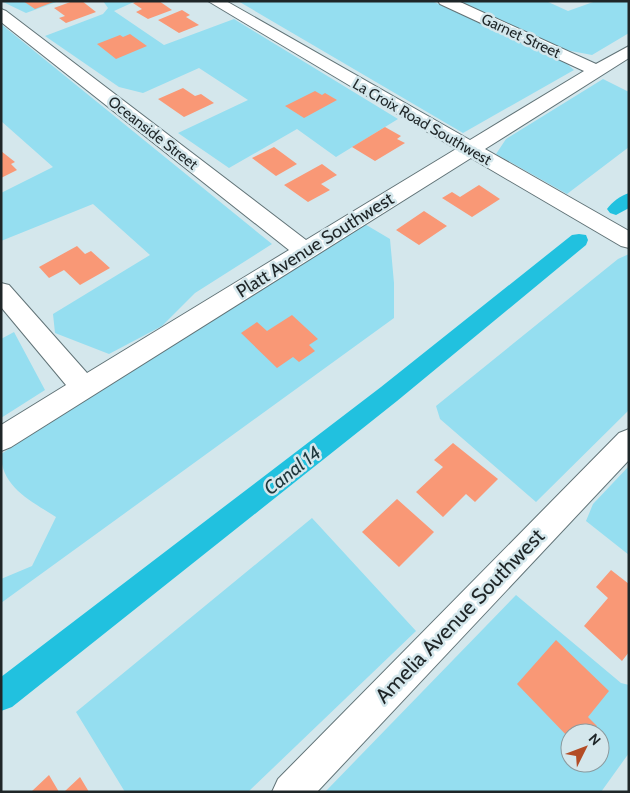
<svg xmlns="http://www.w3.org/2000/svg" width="630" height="793" font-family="Cabin,sans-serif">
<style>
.green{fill:#95def0;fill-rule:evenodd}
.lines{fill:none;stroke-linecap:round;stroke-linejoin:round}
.canal{fill:#21c1df;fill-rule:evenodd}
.building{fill:#f99876}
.minor-casing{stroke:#617377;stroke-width:2}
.minor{fill:#fff;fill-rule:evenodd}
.labels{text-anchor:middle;stroke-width:5;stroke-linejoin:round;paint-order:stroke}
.far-street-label{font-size:15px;fill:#1f2628;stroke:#d4e7ec}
.street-label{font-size:18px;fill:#1f2628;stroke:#d4e7ec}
.water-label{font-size:19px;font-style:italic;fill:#1e363b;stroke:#d4e7ec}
.near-street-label{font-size:21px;fill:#1f2628;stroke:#d4e7ec}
</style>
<rect width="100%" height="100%" fill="#d4e7ec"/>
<!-- green -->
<path class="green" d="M1 1H59L26 13Z
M103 1H136L114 11 164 45 234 19 398 119 336 157 297 129 229 168 178 133 248 100 199 68 143 93 119 87 45 36 103 14 108 8Z
M238 1H432L566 63 574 70 463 133Z
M459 1H546L568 11 596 1H629V33L592 55 566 50Z
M1 24 272 244 195 293 162 326 109 354 55 333 53 314 150 255 93 204 1 241V193L53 167 1 121Z
M603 79 629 92V147L567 194 496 154 506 139Z
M363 223 390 239 394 283V318L1 603V579L32 566 56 517C31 501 1 487 1 454L268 281Z
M629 254V410L536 502 440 419 436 406 618 259Z
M14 332 45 390 1 418V339Z
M629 466V555L586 521 593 504Z
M312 518 416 631 248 792H125L76 712Z
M516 595 621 683 629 685V753L601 792H325ZM570 733H600V763H570Z"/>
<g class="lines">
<!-- canal -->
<path class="canal" d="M629 193V208L616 215 610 213 607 209C612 202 620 196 629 193Z
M579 234 586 235 588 240 586 245 397 401 12 707 1 711V677L381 387 572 235Z"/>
</g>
<!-- building -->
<path class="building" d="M23 1H56L35 9Z
M73 1H82L96 12 66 23 59 18 65 16 54 8Z
M138 1H159L172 10 148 19 136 12 142 9 133 3Z
M182 10 190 15 186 17 199 25 179 33 158 20Z
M130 34 147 46 116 59 97 44 120 35 123 37Z
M183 88 195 96 201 94 214 103 184 117 158 99Z
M315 91 322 95 325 93 337 100 304 118 285 106Z
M385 127 401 136 397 139 405 143 375 161 352 147Z
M274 147 297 164 276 176 252 158Z
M1 151 15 162 11 164 17 170 1 178Z
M322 164 337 175 321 184 330 190 308 202 284 185Z
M479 185 500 199 472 217 442 198 452 192 460 197Z
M424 211 447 226 419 245 396 230Z
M77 246 85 254 91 251 110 268 80 285 64 270 49 278 39 267Z
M292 315 318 339 309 345 315 351 299 362 293 357 277 368 241 333 257 322 267 331Z
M453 443 498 479 475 502 466 494 443 517 416 492 443 467 434 460Z
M397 499 434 532 399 567 362 532Z
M611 570 629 584V652L622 661 584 626 608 598 596 587Z
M556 640 609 691 588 717 597 726 592 733H570V739L517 684Z
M49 775 59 792H31Z
M80 777 89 792H64Z"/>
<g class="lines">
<!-- minor casing -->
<g class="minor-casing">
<path id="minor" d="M208 1H226L470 140 584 71 440 4 438 1H458L596 64 629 46V58L485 149 629 231V248L621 246 471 158 11 447 1 451V425L66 385 1 307V283L9 285 87 373 289 250 1 22V9L6 11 306 240 456 149Z
M629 429V460L317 792H272L278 779 619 433Z"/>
</g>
<!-- minor -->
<use href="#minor" class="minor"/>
</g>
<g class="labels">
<!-- far-street labels -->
<g class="far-street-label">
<text transform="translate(521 36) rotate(25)" y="5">Garnet Street</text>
<text transform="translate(422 122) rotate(30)" y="5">La Croix Road Southwest</text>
<text transform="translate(153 133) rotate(38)" y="5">Oceanside Street</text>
</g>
<!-- street labels -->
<g class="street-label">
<text transform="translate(315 245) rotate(-32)" y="6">Platt Avenue Southwest</text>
</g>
<!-- water labels -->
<g class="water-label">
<text transform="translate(292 470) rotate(-38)" y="7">Canal 14</text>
</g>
<!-- near-street labels -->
<g class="near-street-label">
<text transform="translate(460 616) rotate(-46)" y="7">Amelia Avenue Southwest</text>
</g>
</g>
<!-- border -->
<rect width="630" height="793" fill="none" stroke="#1f2628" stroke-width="5"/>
<!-- north arrow -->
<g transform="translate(585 748) rotate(48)"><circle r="24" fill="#d4e7ec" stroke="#8c9a9e"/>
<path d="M0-4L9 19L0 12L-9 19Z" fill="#b34c25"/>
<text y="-8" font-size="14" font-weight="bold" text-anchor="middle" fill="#1f2628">N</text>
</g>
</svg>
